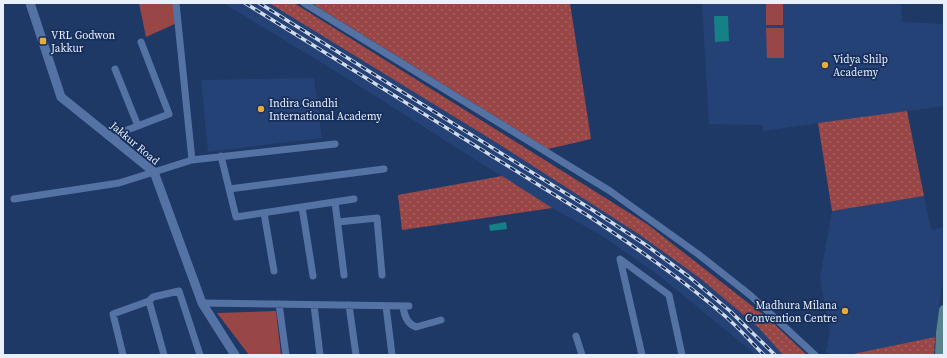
<svg xmlns="http://www.w3.org/2000/svg" width="947" height="358" font-family="'Source Serif 4',serif">
<style>
.built{fill:#254276}
.grass{fill:url(#grass-dots)}
.park{fill:#994647}
.water{fill:#158086}
.lines{fill:none;stroke-linecap:round;stroke-linejoin:round}
.minor{stroke:#5572a5;stroke-width:7}
.tertiary{stroke:#5572a5;stroke-width:9}
.secondary{stroke:#58828d;stroke-width:10}
.rail-casing{stroke:#d2dbeb;stroke-width:3.5}
.rail{stroke:#162e5b;stroke-width:2;stroke-dasharray:6;stroke-linecap:butt}
.poi-dot{fill:#e6ad36;stroke:#162e5b;stroke-width:1.5}
.labels{text-anchor:middle;stroke-width:3.5;stroke-linejoin:round;paint-order:stroke}
.poi-label{font-size:11px;fill:#e9f0fc;stroke:#162e5b;text-anchor:start}
.street-label{font-size:11px;fill:#e9f0fc;stroke:#162e5b}
</style>
<defs>
<pattern id="grass-dots" width="8" height="8" patternUnits="userSpaceOnUse"><rect width="8" height="8" fill="#994647"/><path d="M2 2h.1M6 6h.1" fill="none" stroke="#a76162" stroke-width="1.8" stroke-linecap="round"/></pattern>
</defs>
<rect width="100%" height="100%" fill="#1f3967"/>
<!-- built -->
<path class="built" d="M223 3H269L497 143 640 235 701 279 759 328 783 355H756L657 274 601 235 552 208 345 77Z
M702 3H901L902 22 944 24V106L763 131V125L709 124Z
M314 78 322 138 208 152 201 80Z
M924 196 931 230 944 227V270L935 337 848 355H830L826 352 830 333 820 278 832 211Z"/>
<!-- grass -->
<path class="grass" d="M269 3H294L647 224 770 320 807 355H783L759 328 701 279 640 235 497 143Z
M311 3H570L591 139 548 149Z
M907 111 924 196 832 211 818 123Z
M502 176 552 208 402 230 398 195Z
M935 337 934 355H848Z"/>
<!-- park -->
<path class="park" d="M139 3H175L177 23 146 37Z
M766 3H783V25H766Z
M766 28H784V58H767Z
M276 311 281 355H249L217 313Z"/>
<!-- water -->
<path class="water" d="M714 16H728L729 41 715 42Z
M506 222 507 229 490 231 489 225Z"/>
<g class="lines">
<!-- minor -->
<path class="minor" d="M176 3 192 160
M304 3 610 191 698 254 750 295 815 355
M115 69 138 126
M114 140 122 132 169 114 141 42
M221 156 236 217 354 199
M229 189 384 169
M14 199 119 183 192 160 335 144
M335 202 344 275
M302 207 313 276
M264 213 274 271
M338 222 377 218 382 275
M149 301 164 355
M202 303 409 306
M279 304 286 355
M314 305 320 355
M349 305 356 355
M386 306 392 355
M403 306C404 315 407 324 416 327L441 320
M576 336 582 355
M123 355 113 314 149 301 153 297 179 291 200 355
M642 355 620 259 669 295 682 355"/>
<!-- tertiary -->
<path class="tertiary" d="M30 3 61 97 154 172 202 303 235 355"/>
<!-- secondary -->
<path class="secondary" d="M940 355 941 333 944 310"/>
<!-- rail casing -->
<g class="rail-casing">
<path id="rail" d="M245 3 587 215C635 247 682 279 725 316 739 328 751 342 764 355
M259 3 591 209 646 245 688 276 730 311 775 355"/>
</g>
<!-- rail -->
<use href="#rail" class="rail"/>
</g>
<!-- markers -->
<g class="poi-dot">
<rect x="39" y="37" width="8" height="8" rx="2"/>
<circle cx="825" cy="65" r="4"/>
<circle cx="261" cy="109" r="4"/>
<circle cx="845" cy="311" r="4"/>
</g>
<g class="labels">
<!-- poi labels -->
<g class="poi-label">
<text x="51" y="39">VRL Godwon<tspan x="51" dy="13">Jakkur</tspan></text>
<text x="833" y="63">Vidya Shilp<tspan x="833" dy="13">Academy</tspan></text>
<text x="269" y="107">Indira Gandhi<tspan x="269" dy="13">International Academy</tspan></text>
<text x="837" y="309" text-anchor="end">Madhura Milana<tspan x="837" dy="13">Convention Centre</tspan></text>
</g>
<!-- street labels -->
<g class="street-label">
<text transform="translate(135 143) rotate(40)" y="4">Jakkur Road</text>
</g>
</g>
<!-- border -->
<rect width="947" height="358" fill="none" stroke="#e9f0fc" stroke-width="8"/>
</svg>
